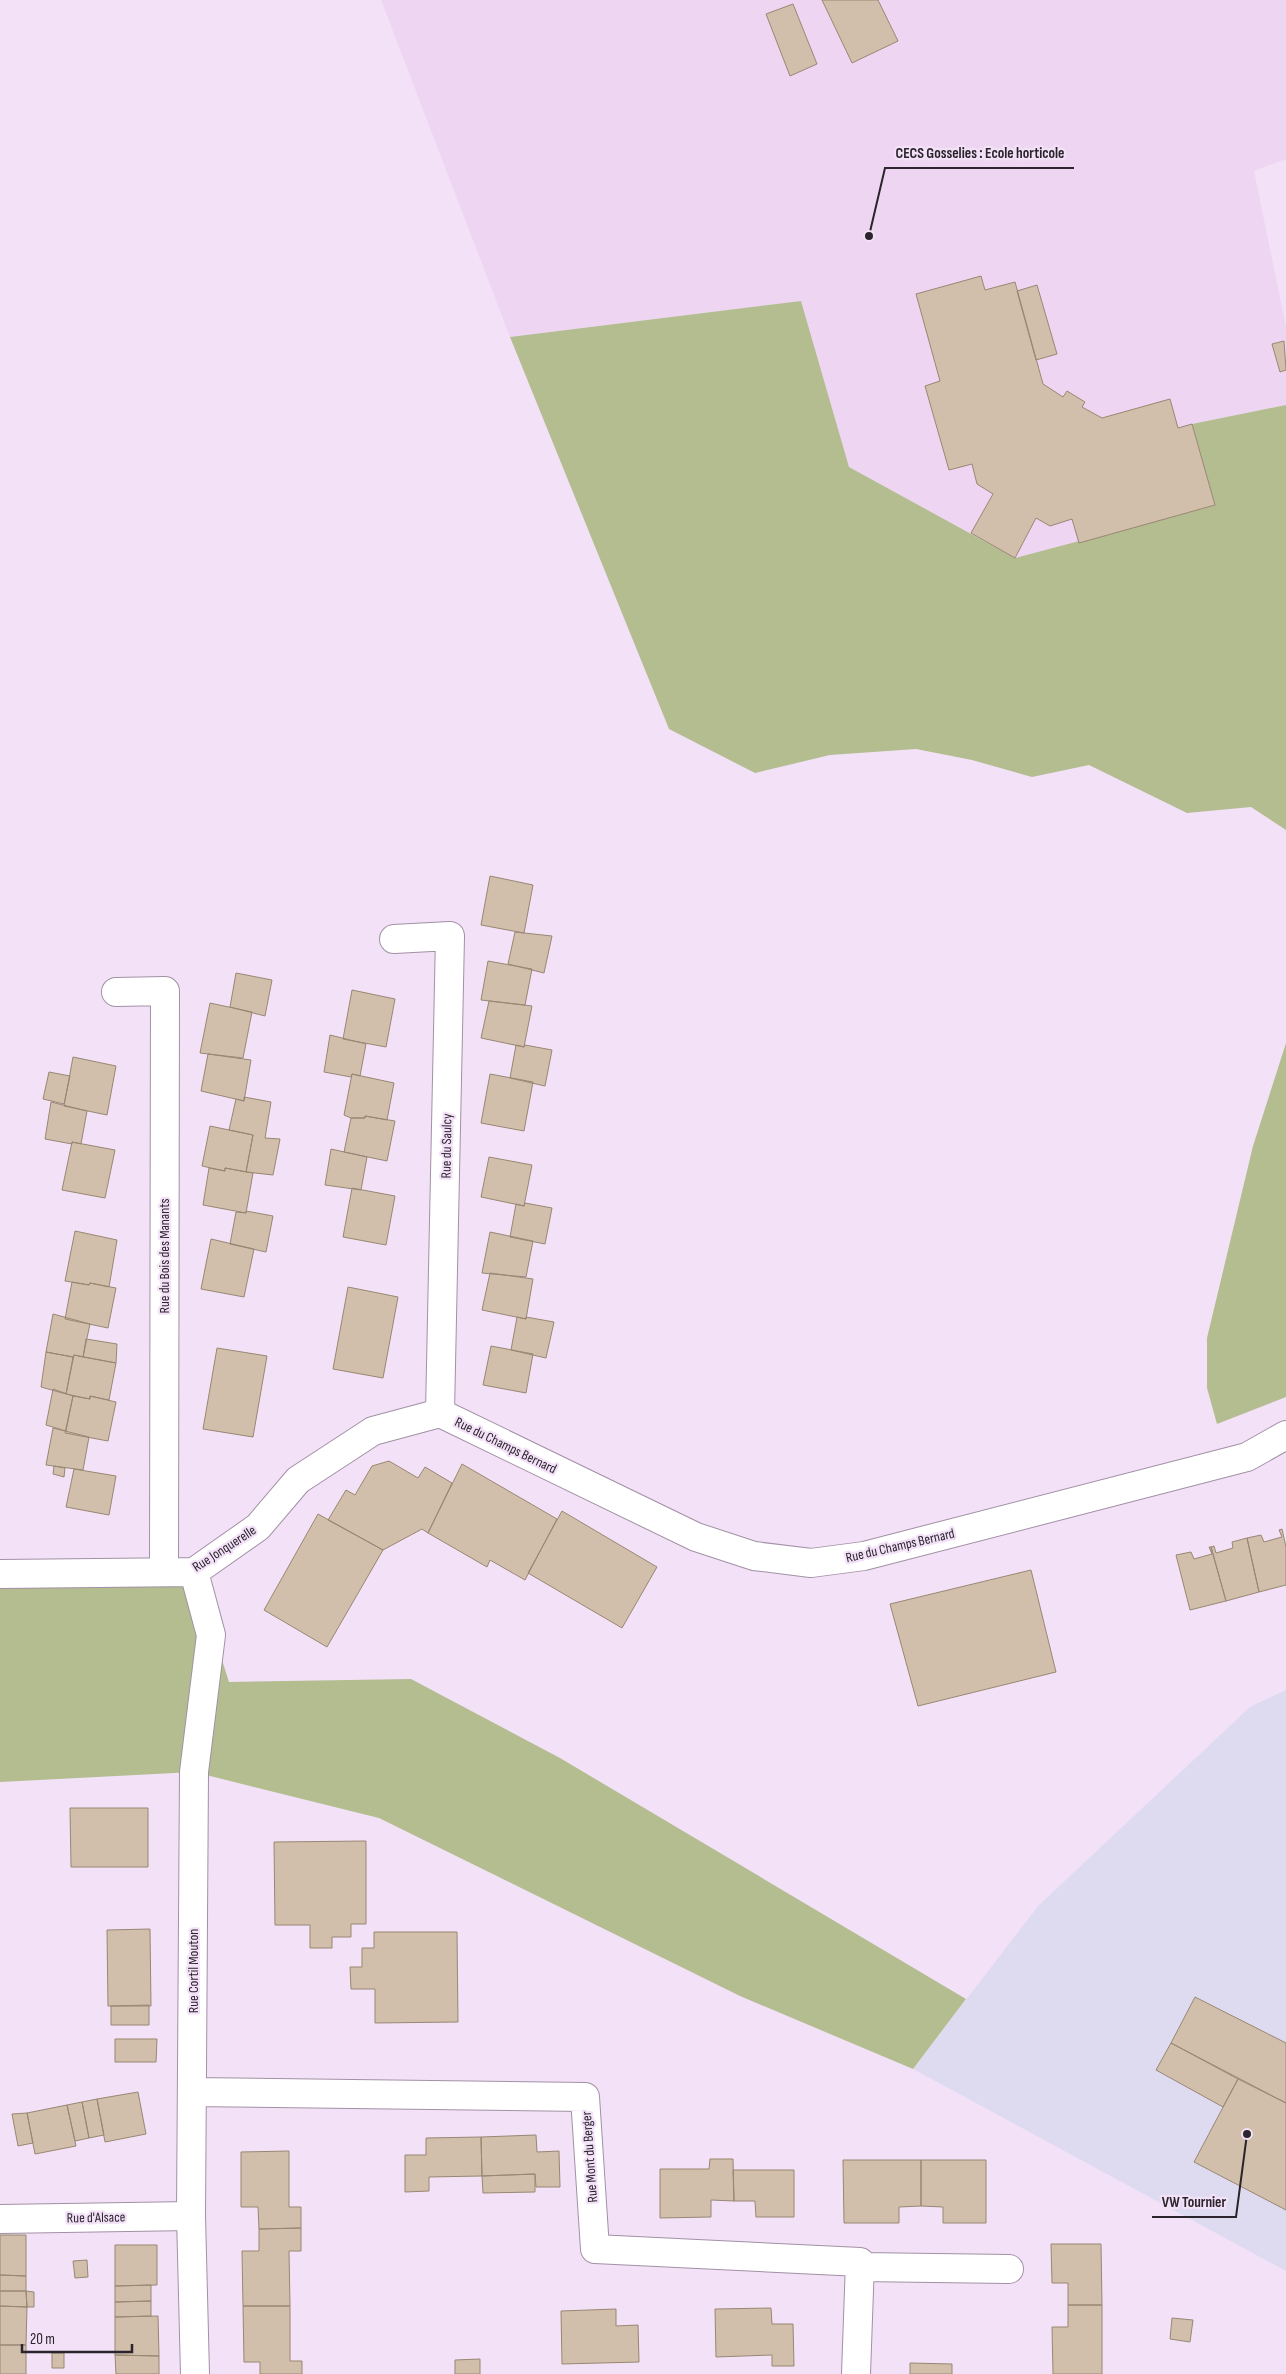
<svg xmlns="http://www.w3.org/2000/svg" width="1286" height="2374" font-family="'Sofia Sans Condensed',sans-serif">
<style>
.commercial{fill:#dedbf1}
.built{fill:#eed6f2}
.forest{fill:#b3bd90}
.building{fill:#d2bfab;stroke:#988773}
.lines{fill:none;stroke-linecap:round;stroke-linejoin:round}
.street-casing{stroke:#a291a5;stroke-width:30}
.street{stroke:#fff;stroke-width:28}
.labels{text-anchor:middle;stroke-width:4.5;stroke-linejoin:round;paint-order:stroke}
.street-label{font-size:14px;fill:#2b242c;stroke:#f3e1f7}
.leader{fill:none;stroke:#2b242c;stroke-width:2}
.callout-dot{fill:#2b242c;stroke:#f3e1f7;stroke-width:2}
.callout-label{font-size:15px;text-anchor:middle;font-weight:bold;fill:#2b242c;stroke:#f3e1f7;stroke-width:4.5;stroke-linejoin:round;paint-order:stroke}
</style>
<rect width="100%" height="100%" fill="#f3e1f7"/>
<!-- commercial -->
<path class="commercial" d="M1286 1690V2271L913 2069 1038 1906 1250 1707Z"/>
<!-- built -->
<path class="built" d="M381 0H1286V159L1254 171 1286 327V405L1192 424 1215 505 1015 558 849 467 801 301 510 337Z"/>
<!-- forest -->
<path class="forest" d="M801 301 849 467 1015 558 1215 505 1192 424 1286 405V830L1251 807 1187 813 1089 765 1032 777 972 760 916 749 830 755 755 773 669 729 510 337Z
M1286 1043V1397L1217 1424 1207 1388V1338L1253 1146Z
M194 1572 229 1682 411 1679 560 1758 966 1999 913 2069 740 1996 379 1818 194 1772 0 1782V1578Z"/>
<!-- building -->
<path class="building" d="M822 0H878L898 41 852 63Z
M793 4 817 64 790 76 766 14Z
M981 276 985 290 1015 282 1043 384 1063 397 1067 391 1085 402 1082 407 1102 418 1170 399 1178 428 1192 424 1215 505 1079 543 1072 519 1050 526 1036 518 1015 558 971 533 993 494 977 484 972 464 949 470 925 386 940 381 916 294Z
M1037 285 1057 354 1036 360 1017 291Z
M1284 341 1286 370 1280 372 1272 344Z
M490 876 533 885 524 933 481 925Z
M515 932 552 936 544 973 508 964Z
M488 961 532 969 525 1005 481 1000Z
M236 973 272 980 265 1016 230 1007Z
M352 990 395 999 386 1047 343 1039Z
M489 1001 532 1006 524 1047 481 1038Z
M210 1003 252 1012 243 1058 200 1053Z
M330 1035 366 1044 360 1076 352 1074 351 1077 324 1072Z
M516 1045 524 1047 525 1045 552 1050 545 1086 510 1078Z
M208 1054 251 1060 244 1101 201 1091Z
M73 1057 116 1066 107 1115 64 1106Z
M49 1072 70 1076 64 1104 43 1099Z
M352 1074 394 1083 387 1120 365 1116V1118H351L344 1115Z
M490 1074 533 1082 524 1131 481 1123Z
M244 1097 271 1102 265 1138 280 1139 273 1175 246 1172 253 1135 229 1130 236 1099 244 1101Z
M51 1102 87 1111 81 1144 72 1142V1144L45 1139Z
M365 1116 395 1121 387 1161 344 1152 351 1118H365Z
M210 1126 253 1135 246 1172 225 1168V1171L202 1166Z
M72 1142 115 1150 105 1198 62 1190Z
M331 1149 367 1157 361 1190 325 1185Z
M489 1157 532 1165 524 1206 481 1197Z
M209 1168 225 1171V1168L253 1173 246 1213 203 1205Z
M352 1188 395 1196 386 1245 343 1237Z
M525 1203 552 1208 545 1244 510 1237 516 1204 524 1206Z
M246 1211 273 1216 266 1252 230 1244 236 1212 246 1213Z
M75 1231 117 1240 109 1287 90 1283 89 1285 65 1281Z
M490 1232 533 1241 526 1277 482 1273Z
M211 1239 254 1249 244 1297 201 1289Z
M490 1273 533 1279 526 1319 482 1310Z
M72 1282 89 1285 90 1283 116 1288 108 1328 65 1319Z
M348 1287 398 1297 383 1378 333 1369Z
M53 1314 90 1324 83 1357 74 1355 73 1357 46 1352Z
M517 1317 526 1319V1317L554 1322 546 1358 511 1350Z
M86 1339 117 1344 116 1363 83 1357Z
M491 1346 533 1354 526 1393 483 1385Z
M217 1348 267 1356 253 1437 203 1429Z
M46 1352 73 1357 66 1394 41 1387Z
M74 1355 116 1363 109 1400 90 1396V1399L66 1394Z
M53 1389 73 1396 66 1431 46 1425Z
M73 1396 90 1399V1396L116 1402 108 1441 65 1433Z
M53 1428 89 1437 83 1470 46 1465Z
M389 1461 418 1478 425 1467 452 1483 428 1533 422 1529 383 1550 328 1520 346 1490 355 1495 372 1466Z
M462 1464 557 1519 525 1580 490 1560 487 1567 428 1533Z
M54 1466 65 1468 64 1477 53 1474Z
M74 1469 116 1476 109 1515 66 1507Z
M562 1511 657 1567 622 1628 528 1573Z
M318 1514 383 1550 327 1647 264 1610Z
M1282 1529 1286 1547V1585L1259 1592 1247 1538 1261 1535 1264 1542 1282 1537 1279 1530Z
M1247 1538 1259 1592 1226 1601 1211 1547 1214 1546 1216 1553 1233 1548 1232 1542Z
M1209 1547H1211L1226 1601 1190 1610 1176 1555 1191 1552 1194 1559 1212 1554Z
M1031 1570 1056 1672 918 1706 890 1604Z
M70 1808H148V1867H71Z
M366 1841V1924H351V1937H332V1948H310V1925H275L274 1842Z
M150 1929 151 2006H108L107 1930Z
M374 1932H457L458 2022 375 2023V1989H351L350 1967H362V1948H374Z
M1195 1997 1286 2043V2103L1171 2043Z
M149 2005V2025H111V2006Z
M115 2039H157L156 2062H115Z
M1171 2043 1238 2079 1223 2107 1156 2070Z
M1238 2079 1286 2103V2210L1194 2162Z
M138 2092 146 2134 105 2142 97 2099Z
M97 2099 104 2135 89 2138 82 2102Z
M82 2102 89 2138 75 2141 67 2105Z
M67 2105 76 2146 35 2154 27 2113Z
M27 2113 33 2143 18 2146 12 2114Z
M536 2135 537 2152 559 2151 560 2187H536L535 2174 482 2176 481 2137Z
M481 2137 482 2176 429 2177V2191L405 2192V2155H426V2138Z
M289 2151V2207H301V2228L259 2229 258 2207H241V2152Z
M710 2159H733L734 2201 711 2200V2217L660 2218V2169H709Z
M843 2160H921V2206L899 2207V2223H844Z
M921 2160H986V2223H943V2207L921 2206Z
M733 2170H794V2217H756L755 2201H734Z
M535 2174V2192L483 2193 482 2176Z
M301 2228V2251H289L290 2306H243L242 2251H259V2229Z
M0 2235H26V2276L0 2275Z
M1051 2244H1101L1102 2305H1068V2283H1052Z
M115 2245H157V2285L115 2286Z
M87 2260 88 2277 75 2278 73 2261Z
M0 2275 26 2276V2291H0Z
M151 2285V2301L115 2302V2286Z
M0 2291H26L27 2307 0 2306Z
M26 2291 34 2292V2307H27Z
M151 2301V2316L115 2317V2302Z
M1068 2305H1102V2374H1053L1052 2327H1068Z
M0 2306 27 2307 26 2345H0Z
M243 2306H290V2361H302V2374H260V2362H244Z
M771 2308 772 2324H793L794 2366H772V2355L716 2357 715 2309Z
M616 2309V2326L638 2325 639 2362 562 2364 561 2311Z
M158 2316 159 2356 115 2355V2317Z
M1172 2318 1193 2320 1190 2342 1170 2339Z
M0 2345H26V2374H0Z
M52 2353H64V2368H52Z
M115 2355 159 2356V2374H116Z
M480 2359V2374H455V2360Z
M910 2363 952 2364V2374H910Z"/>
<g class="lines">
<!-- street casing -->
<g class="street-casing">
<path id="street" d="M394 939 450 936 440 1413
M116 992 165 991 164 1571
M440 1413 696 1537 754 1556 811 1563 864 1556 1247 1457 1286 1435
M194 1572 211 1635 194 1772 191 2216 195 2374
M0 1574 194 1572 258 1527 298 1480 373 1431 440 1413
M192 2092 585 2097 595 2249 860 2262 856 2374
M0 2219 191 2216
M860 2267 1009 2269"/>
</g>
<!-- street -->
<use href="#street" class="street"/>
</g>
<g class="labels">
<!-- street labels -->
<g class="street-label">
<text transform="translate(446 1146) rotate(-89)" y="5">Rue du Saulcy</text>
<text transform="translate(164 1256) rotate(-90)" y="5">Rue du Bois des Manants</text>
<text transform="translate(506 1445) rotate(26)" y="5">Rue du Champs Bernard</text>
<text transform="translate(900 1545) rotate(-13)" y="5">Rue du Champs Bernard</text>
<text transform="translate(224 1548) rotate(-33)" y="5">Rue Jonquerelle</text>
<text transform="translate(193 1971) rotate(-90)" y="5">Rue Cortil Mouton</text>
<text transform="translate(589 2157) rotate(-94)" y="5">Rue Mont du Berger</text>
<text transform="translate(96 2217) rotate(-1)" y="5">Rue d'Alsace</text>
</g>
</g>
<!-- callouts -->
<path class="leader" d="M869 236L885 168H1074M1247 2134L1236 2217H1152"/>
<g class="callout-dot">
<circle cx="869" cy="236" r="5"/>
<circle cx="1247" cy="2134" r="5"/>
</g>
<g class="callout-label">
<text x="980" y="158">CECS Gosselies : Ecole horticole</text>
<text x="1194" y="2207">VW Tournier</text>
</g>
<!-- scale -->
<path d="M22 2344v8h110v-8" fill="none" stroke="#2b242c" stroke-width="2.5"/>
<text x="30" y="2344" font-size="15" fill="#2b242c" stroke="#f3e1f7" stroke-width="4" paint-order="stroke">20 m</text>
</svg>
